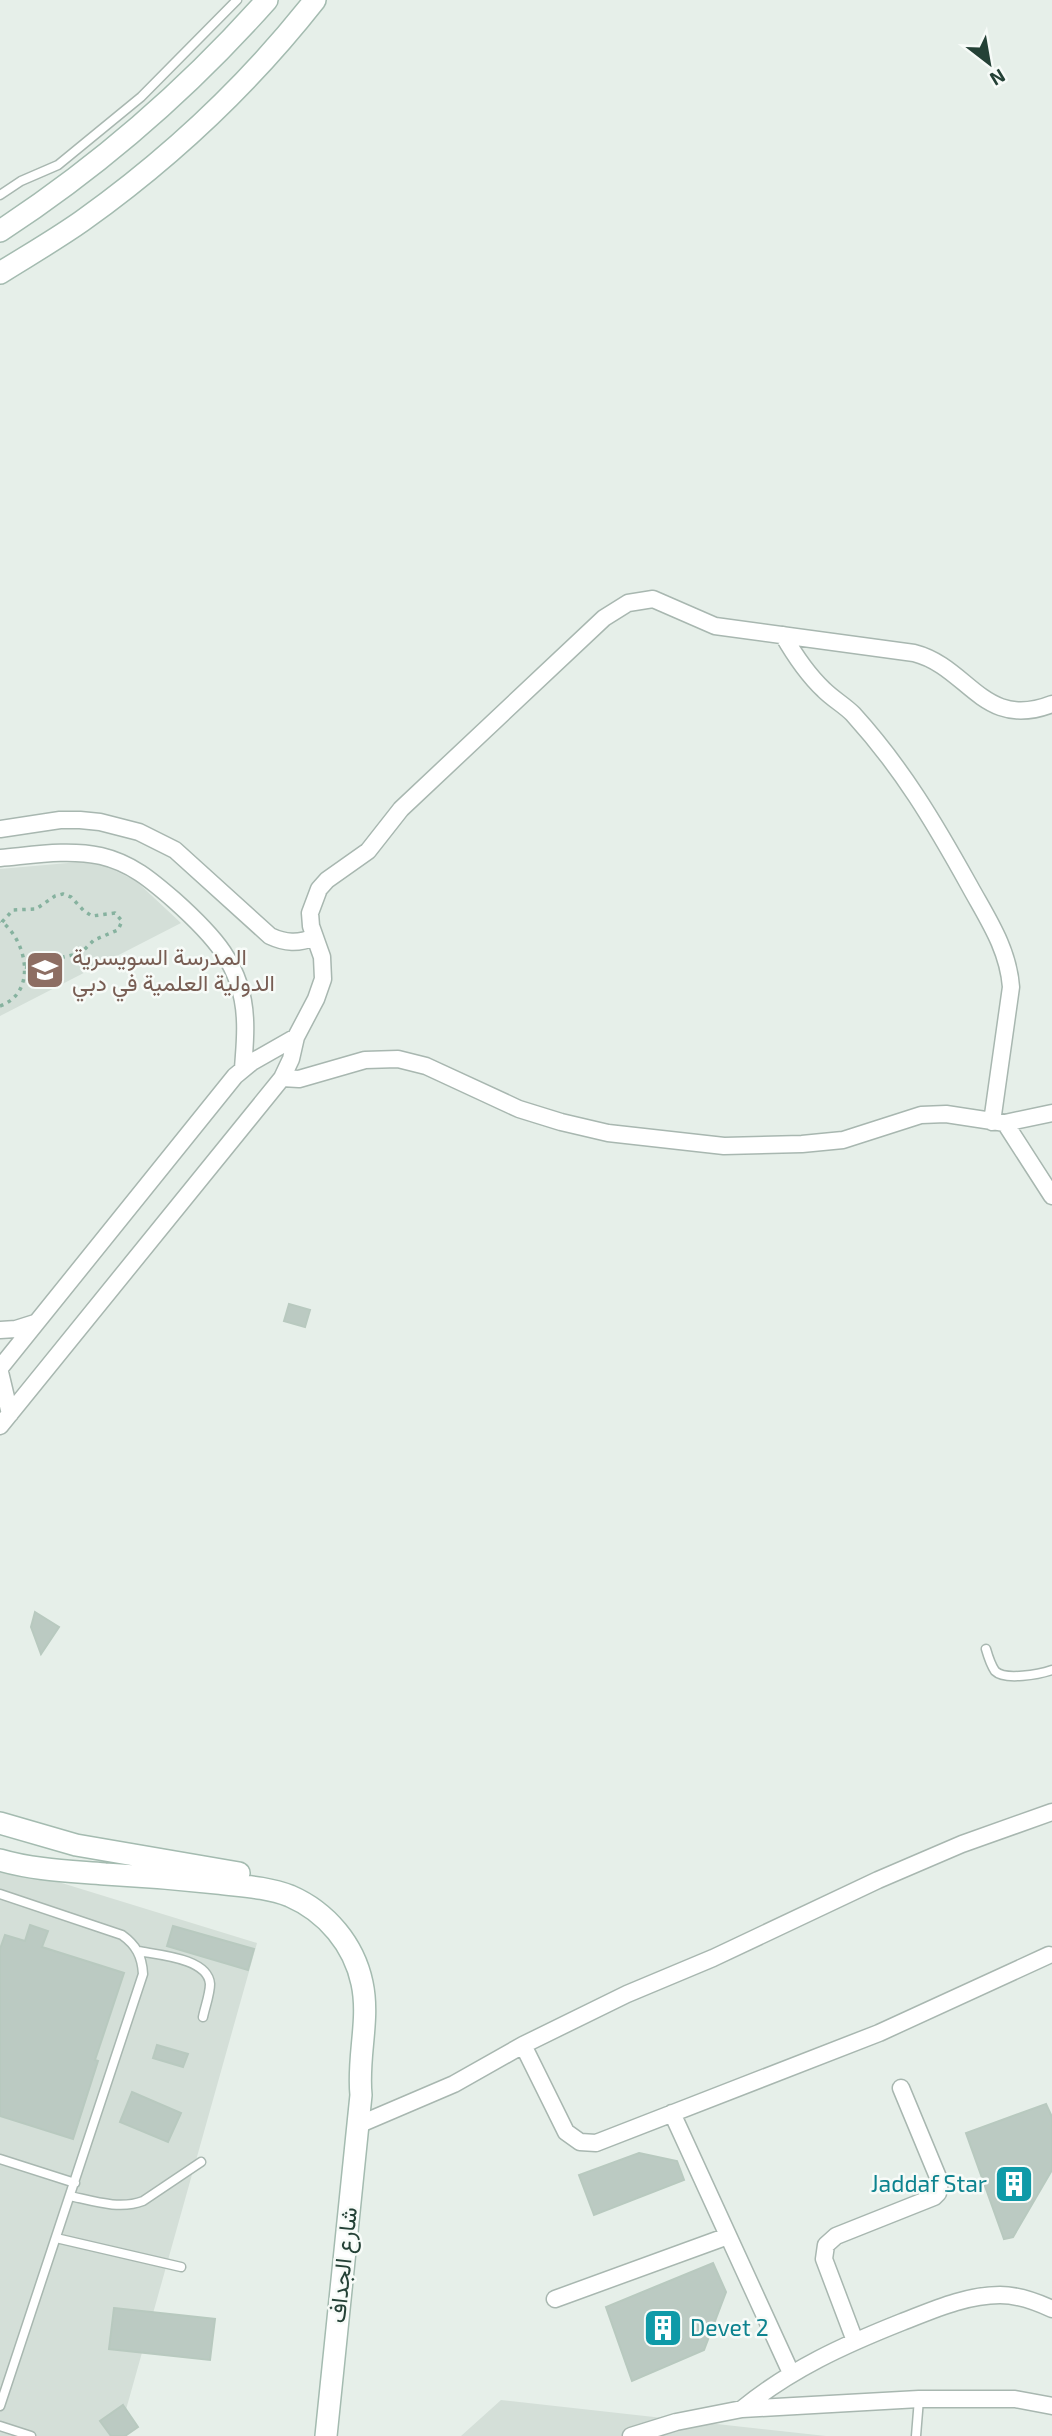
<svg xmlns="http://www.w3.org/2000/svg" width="1052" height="2436" font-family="'Exo 2',Vazirmatn,sans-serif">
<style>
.built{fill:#d4dfd8}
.building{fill:#bbcac2;stroke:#b8c9bf;stroke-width:2}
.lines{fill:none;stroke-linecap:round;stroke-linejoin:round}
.lane-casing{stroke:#a8b7b0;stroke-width:11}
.street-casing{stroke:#a8b7b0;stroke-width:19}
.secondary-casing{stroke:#a4bbb0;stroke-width:24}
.path{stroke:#86b29f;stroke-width:3.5;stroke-dasharray:3.5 5;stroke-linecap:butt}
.lane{stroke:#fff;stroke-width:8}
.street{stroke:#fff;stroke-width:16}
.secondary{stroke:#fff;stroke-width:21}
.labels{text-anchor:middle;stroke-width:5;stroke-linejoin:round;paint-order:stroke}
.education-label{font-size:23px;fill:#785e54;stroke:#f7fbf8;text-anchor:start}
.culture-label{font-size:23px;fill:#0d838f;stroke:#f7fbf8;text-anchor:end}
.street-label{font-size:23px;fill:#244136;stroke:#f7fbf8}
</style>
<rect width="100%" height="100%" fill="#e6efe9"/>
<!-- built -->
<path class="built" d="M79 862 106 866 136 881 181 923 0 1016V869Z
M0 1864 257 1943 120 2431 121 2436H0Z
M501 2400 826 2436H461Z"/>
<!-- building -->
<path class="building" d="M289 1304 310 1310 305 1327 284 1321Z
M35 1612 59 1627 41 1654 31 1627Z
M30 1925 48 1931 42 1947 124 1973 95 2060 98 2061 73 2139 0 2116V1949L5 1935 25 1941Z
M173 1926 254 1949 248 1970 167 1946Z
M157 2045 188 2054 183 2067 153 2058Z
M132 2092 181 2113 168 2142 120 2122Z
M1046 2104 1052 2117V2170L1013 2237 1004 2239 966 2133Z
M639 2153 677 2161 684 2180 594 2215 579 2175Z
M713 2263 726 2292 704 2350 632 2381 606 2307Z
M114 2308 215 2319 210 2360 109 2349Z
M123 2405 138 2427 125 2436H111L100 2421Z"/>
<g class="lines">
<!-- lane casing -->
<g class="lane-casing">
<path id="lane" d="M0 195 21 181 58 165 141 97 237 0
M986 1649C988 1656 991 1665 995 1671 1005 1681 1040 1674 1052 1670
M0 1894 122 1935C136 1945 142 1956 143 1974L0 2406
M138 1951C158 1955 208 1958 210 1984 210 1994 205 2007 203 2017
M0 2159 75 2183
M70 2196C93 2201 120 2210 143 2201L201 2162
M56 2238 181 2267
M0 2426 31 2436
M916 2436 919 2399"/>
</g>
<!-- street casing -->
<g class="street-casing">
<path id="street" d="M783 635C795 656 807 674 824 690 833 699 844 705 853 714 902 768 934 822 969 885 987 918 1008 948 1011 987L992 1122
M0 829 60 820H80L100 822 139 832 175 850 270 936C285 943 298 944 315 937
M0 858C34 855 68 849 101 856 131 863 151 880 174 900 212 934 243 965 245 1020 246 1036 244 1053 243 1069
M282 1078 299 1079 365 1060 398 1059 426 1066 519 1109 561 1122 608 1133 724 1146 802 1144 843 1140 921 1115 946 1114 1005 1123 1052 1113
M1005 1123 1052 1196
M0 1330 16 1329 35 1323
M0 1368 235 1076 252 1062 296 1037
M0 1372 10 1414
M0 1426 282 1078 291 1059 296 1037 316 999 323 979 322 957 311 926 310 913 319 889 327 880 368 851 401 809 604 618 628 603 653 599 715 626 914 653C969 667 983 731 1052 704
M523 2045 566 2132 580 2142 596 2143 879 2033 1049 1955
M672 2113 791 2373
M358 2125 454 2084 523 2045 627 1994 713 1958 878 1880 962 1844 1052 1812
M555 2299 728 2236
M855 2341 824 2259 826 2245 836 2236 934 2197 938 2193 940 2182 901 2088
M742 2409C791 2369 844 2345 902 2322 933 2310 966 2295 1000 2295 1016 2295 1037 2302 1052 2309
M631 2436 676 2422 742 2409 919 2399H1015L1052 2406"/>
</g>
<!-- secondary casing -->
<g class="secondary-casing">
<path id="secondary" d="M0 231C101 165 187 90 267 0
M0 273C27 256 55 240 82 221 169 159 249 84 315 0
M0 1823 76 1845 239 1873
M0 1860C34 1870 70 1871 105 1874 143 1876 180 1879 217 1883 241 1886 267 1887 290 1896 327 1912 354 1945 362 1983 370 2020 357 2057 361 2095L326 2436"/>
</g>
<!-- path -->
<path class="path" d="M2 922 13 910 36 909 55 896 63 894 71 897 84 911 92 916 115 913 122 921 118 930 94 940 81 953 59 958 42 970 25 967
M0 1006C37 993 28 942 1 921"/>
<!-- lane -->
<use href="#lane" class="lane"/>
<!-- street -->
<use href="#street" class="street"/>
<!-- secondary -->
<use href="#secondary" class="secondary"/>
</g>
<!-- icons -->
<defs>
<g id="school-square" transform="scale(2.0125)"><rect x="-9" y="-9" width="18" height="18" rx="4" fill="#8d6e63" stroke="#f7fbf8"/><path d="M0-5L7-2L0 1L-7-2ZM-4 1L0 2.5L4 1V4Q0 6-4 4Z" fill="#fff"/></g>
<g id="building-square" transform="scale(2.0125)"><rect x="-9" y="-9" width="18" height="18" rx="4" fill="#0f9aa8" stroke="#f7fbf8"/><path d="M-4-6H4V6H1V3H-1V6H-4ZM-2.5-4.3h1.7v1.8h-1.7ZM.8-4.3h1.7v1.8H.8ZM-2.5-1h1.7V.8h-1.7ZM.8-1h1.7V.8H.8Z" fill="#fff"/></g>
</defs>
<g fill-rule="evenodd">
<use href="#school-square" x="45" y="970"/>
<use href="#building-square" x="1014" y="2184"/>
<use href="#building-square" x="663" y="2328"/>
</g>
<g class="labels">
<!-- education labels -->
<g class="education-label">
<text x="72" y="965">المدرسة السويسرية<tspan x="72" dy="26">الدولية العلمية في دبي</tspan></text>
</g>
<!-- culture labels -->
<g class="culture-label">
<text x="987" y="2192">Jaddaf Star</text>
<text x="690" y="2336" text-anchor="start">Devet 2</text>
</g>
<!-- street labels -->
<g class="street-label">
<text transform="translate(343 2265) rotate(-84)" y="8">شارع الجداف</text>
</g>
</g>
<!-- north arrow -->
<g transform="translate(989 63) rotate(149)" stroke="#f7fbf8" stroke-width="5" paint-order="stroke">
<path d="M0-5L12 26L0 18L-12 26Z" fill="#244136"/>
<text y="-10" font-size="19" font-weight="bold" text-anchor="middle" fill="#244136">N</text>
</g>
</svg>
